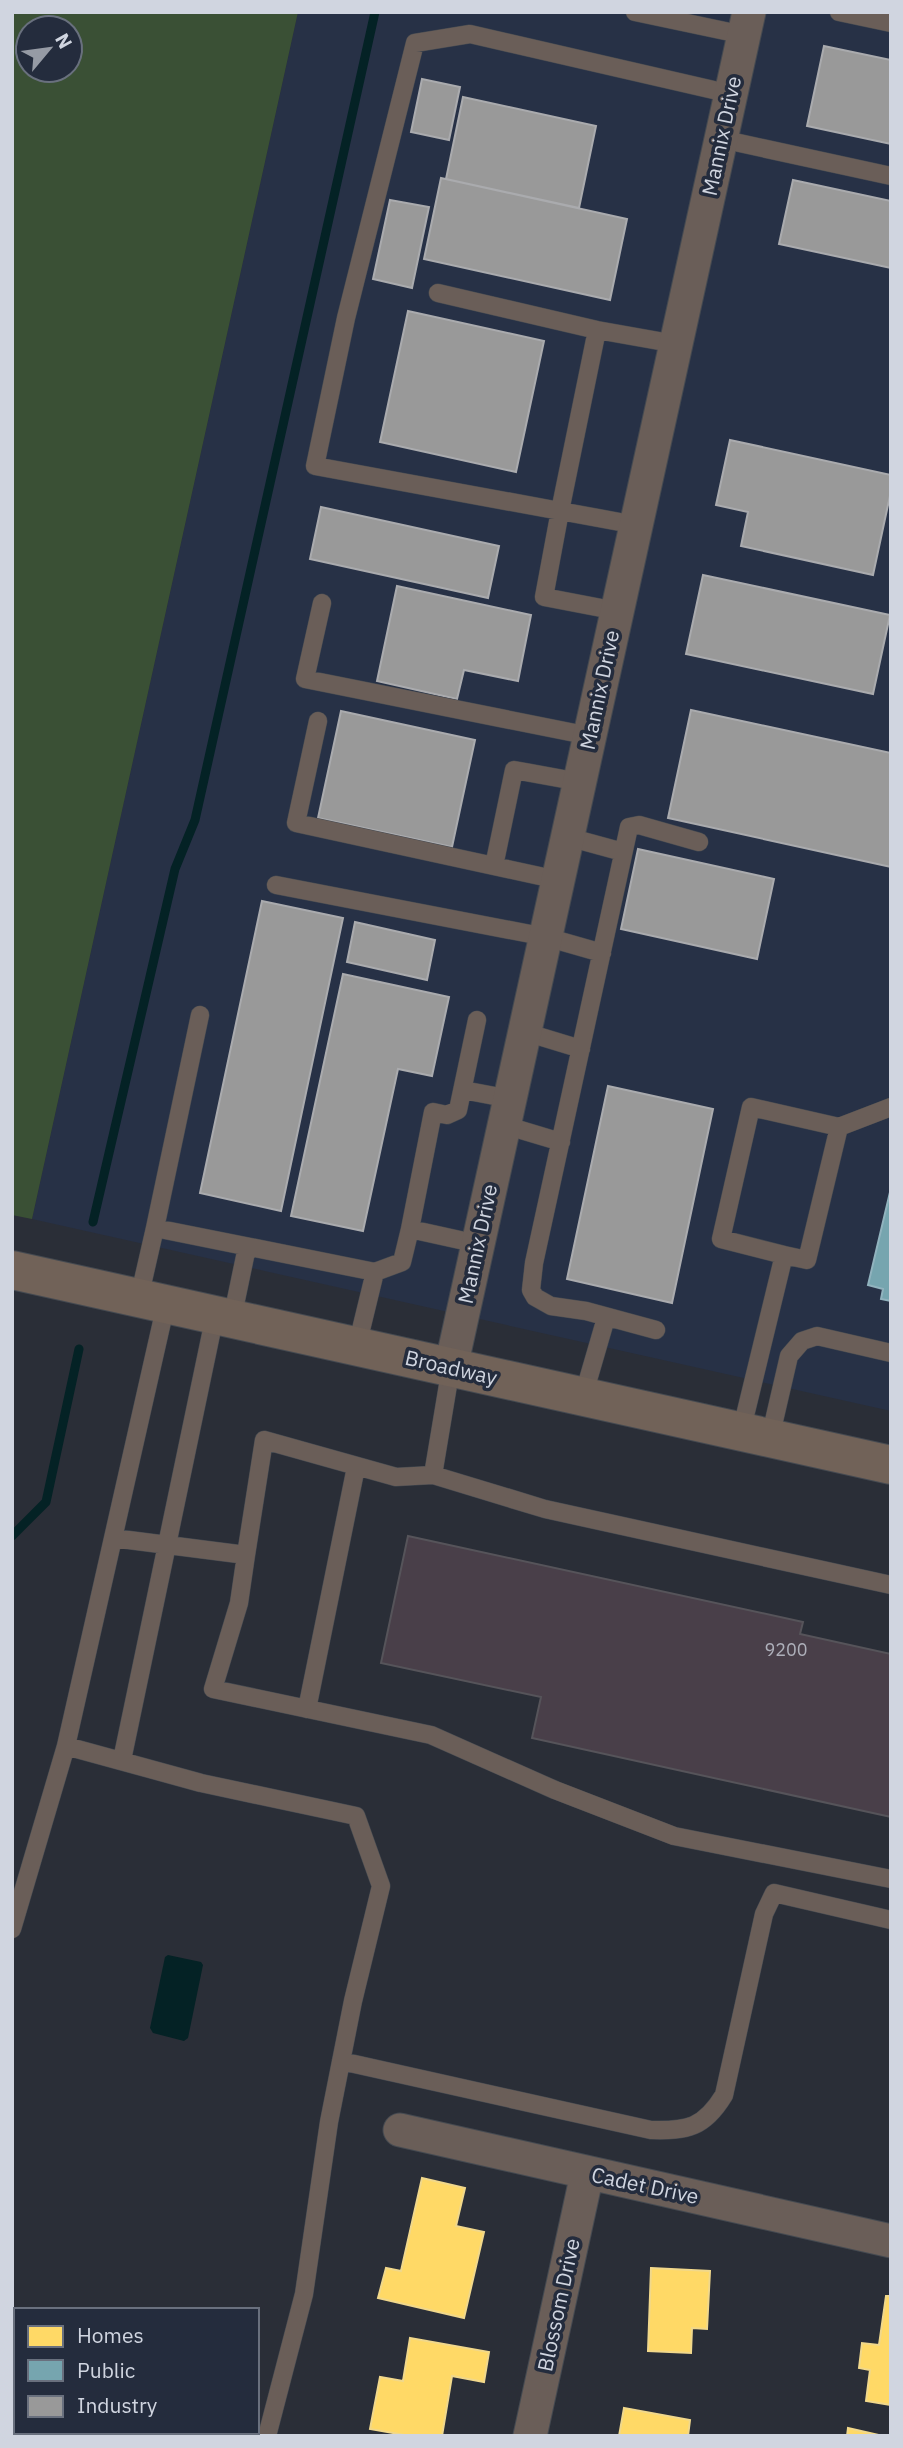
<svg xmlns="http://www.w3.org/2000/svg" width="903" height="2448" font-family="'IBM Plex Sans',sans-serif">
<style>
.built{fill:#273146}
.green{fill:#3a5035;fill-rule:evenodd}
.water{fill:#042225}
.homes{fill:#ffd966;stroke:#f1d88b;stroke-width:2}
.public{fill:#76a5af;stroke:#91b3be;stroke-width:2}
.industry{fill:#999;stroke:#aaabae;stroke-width:2}
.lines{fill:none;stroke-linecap:round;stroke-linejoin:round}
.stream{stroke:#042225;stroke-width:9}
.building{fill:#493f49;stroke:#56545a;stroke-width:2}
.service-casing{stroke:#454a51;stroke-width:19}
.minor-casing{stroke:#454a51;stroke-width:35}
.secondary-casing{stroke:#454a51;stroke-width:40}
.service{stroke:#6a5e58;stroke-width:18}
.minor{stroke:#6a5e58;stroke-width:33}
.secondary{stroke:#716258;stroke-width:38}
.labels{text-anchor:middle;stroke-width:7;stroke-linejoin:round;paint-order:stroke}
.number-label{font-size:18px;fill:#aeb0ba}
.street-label{font-size:21px;fill:#d0d5e0;stroke:#242c3d}
</style>
<rect width="100%" height="100%" fill="#2a2e37"/>
<!-- built -->
<path class="built" d="M298 12H891V1411L32 1219Z"/>
<!-- green -->
<path class="green" d="M12 12H298L32 1219 12 1215ZM28 28H70V70H28Z"/>
<!-- water -->
<path class="water" d="M168 1955 201 1962 203 1965 188 2038 184 2041 153 2033 150 2028 165 1957Z"/>
<!-- homes -->
<path class="homes" d="M422 2178 465 2188 456 2226 484 2232 464 2318 378 2298 386 2268 401 2271Z
M651 2268 710 2271 707 2329 692 2328 691 2353 648 2351Z
M886 2296H891V2405L866 2401 870 2370 859 2368 862 2343 879 2345Z
M410 2338 489 2352 484 2382 452 2376 442 2436H410L370 2429 380 2377 403 2381Z
M624 2408 690 2420 688 2436H619Z
M848 2428 883 2436H847Z"/>
<!-- public -->
<path class="public" d="M891 1188V1301L881 1299 883 1289 868 1285Z"/>
<!-- industry -->
<path class="industry" d="M824 46 891 60V144L807 126Z
M422 79 460 87 449 140 411 132Z
M463 97 596 126 579 208 446 179Z
M441 178 627 219 610 300 424 259Z
M793 180 891 201V268L779 244Z
M390 200 429 207 412 288 373 279Z
M408 311 544 341 516 472 380 442Z
M730 440 891 475V491L873 575 741 546 748 512 716 505Z
M321 507 499 546 488 598 310 559Z
M703 575 890 615 873 694 686 654Z
M397 586 531 615 518 681 464 670 457 699 377 681Z
M691 710 891 753V867L668 818Z
M341 711 475 740 452 847 318 818Z
M638 849 774 879 757 959 621 929Z
M262 901 343 918 281 1211 200 1193Z
M355 922 435 940 427 980 347 962Z
M343 974 449 997 432 1076 398 1069 363 1231 291 1216Z
M608 1086 713 1109 672 1303 567 1279Z"/>
<g class="lines">
<!-- stream -->
<path class="stream" d="M93 1222 175 869 195 820 375 12
M12 1536 46 1502 79 1349"/>
</g>
<!-- building -->
<path class="building" d="M408 1536 803 1622 800 1634 891 1654V1817L532 1738 541 1697 381 1663Z"/>
<g class="lines">
<!-- service casing -->
<g class="service-casing">
<path id="service" d="M635 12 744 35
M839 12 891 23
M721 139 891 176
M438 293 597 330
M636 525 560 511 597 330 676 344
M322 603 305 679 590 736
M617 611 544 597 560 511 315 466 346 318 415 43 470 34 731 94
M318 721 296 823 558 880
M568 837 623 852
M494 866 514 770 580 782
M276 885 546 937 602 953
M200 1015 155 1228 375 1272 402 1262 410 1229 433 1112 447 1115 458 1110 477 1020
M525 1032 581 1049
M463 1090 510 1099
M504 1125 561 1142
M410 1229 478 1244
M784 1255 721 1239 751 1107 839 1127 891 1107
M139 1298 155 1228
M232 1319 247 1247
M656 1330 586 1311 551 1306 535 1297 531 1290 534 1263 629 827 639 825 699 842
M357 1346 375 1272
M583 1397 606 1318
M741 1432 784 1255 807 1260 839 1127
M770 1438 789 1356 802 1341 817 1336 891 1353
M433 1475 545 1509 891 1585
M113 1538 246 1555 264 1440 396 1477 433 1475 451 1367
M246 1555 239 1603 213 1689 431 1735 555 1790 674 1836 891 1879
M307 1709 356 1467
M66 1746 201 1783 356 1816 381 1886 353 2001 329 2122 304 2294 267 2436
M122 1760 215 1315
M12 1929 66 1746 166 1304
M341 2061 651 2130C687 2131 704 2128 724 2095L764 1914 774 1893 891 1920"/>
</g>
<!-- minor casing -->
<g class="minor-casing">
<path id="minor" d="M451 1367 749 12
M400 2130 891 2241
M530 2436 587 2174"/>
</g>
<!-- secondary casing -->
<g class="secondary-casing">
<path id="secondary" d="M12 1270 891 1465"/>
</g>
<!-- service -->
<use href="#service" class="service"/>
<!-- minor -->
<use href="#minor" class="minor"/>
<!-- secondary -->
<use href="#secondary" class="secondary"/>
</g>
<g class="labels">
<!-- number labels -->
<g class="number-label">
<text x="786" y="1656">9200</text>
</g>
<!-- street labels -->
<g class="street-label">
<text transform="translate(722 136) rotate(-78)" y="7">Mannix Drive</text>
<text transform="translate(600 690) rotate(-78)" y="7">Mannix Drive</text>
<text transform="translate(478 1244) rotate(-78)" y="7">Mannix Drive</text>
<text transform="translate(451 1368) rotate(13)" y="7">Broadway</text>
<text transform="translate(645 2186) rotate(12)" y="7">Cadet Drive</text>
<text transform="translate(559 2305) rotate(-78)" y="7">Blossom Drive</text>
</g>
</g>
<!-- border -->
<rect width="903" height="2448" fill="none" stroke="#d0d5e0" stroke-width="28"/>
<!-- legend -->
<rect x="14" y="2308" width="245" height="126" fill="#242c3d" stroke="#69707e" stroke-width="2"/>
<rect x="28" y="2326" width="35" height="21" fill="#ffd966" stroke="#69707e" stroke-width="2"/>
<text x="77" y="2343" font-size="21" fill="#d0d5e0">Homes</text>
<rect x="28" y="2360" width="35" height="21" fill="#76a5af" stroke="#69707e" stroke-width="2"/>
<text x="77" y="2378" font-size="21" fill="#d0d5e0">Public</text>
<rect x="28" y="2396" width="35" height="21" fill="#999999" stroke="#69707e" stroke-width="2"/>
<text x="77" y="2413" font-size="21" fill="#d0d5e0">Industry</text>
<!-- north arrow -->
<g transform="translate(49 49) rotate(61)"><circle r="33" fill="#242c3d" stroke="#69707e" stroke-width="2"/>
<path d="M0-5L12 26L0 18L-12 26Z" fill="#969ba5"/>
<text y="-10" font-size="19" font-weight="bold" text-anchor="middle" fill="#d0d5e0">N</text>
</g>
</svg>
